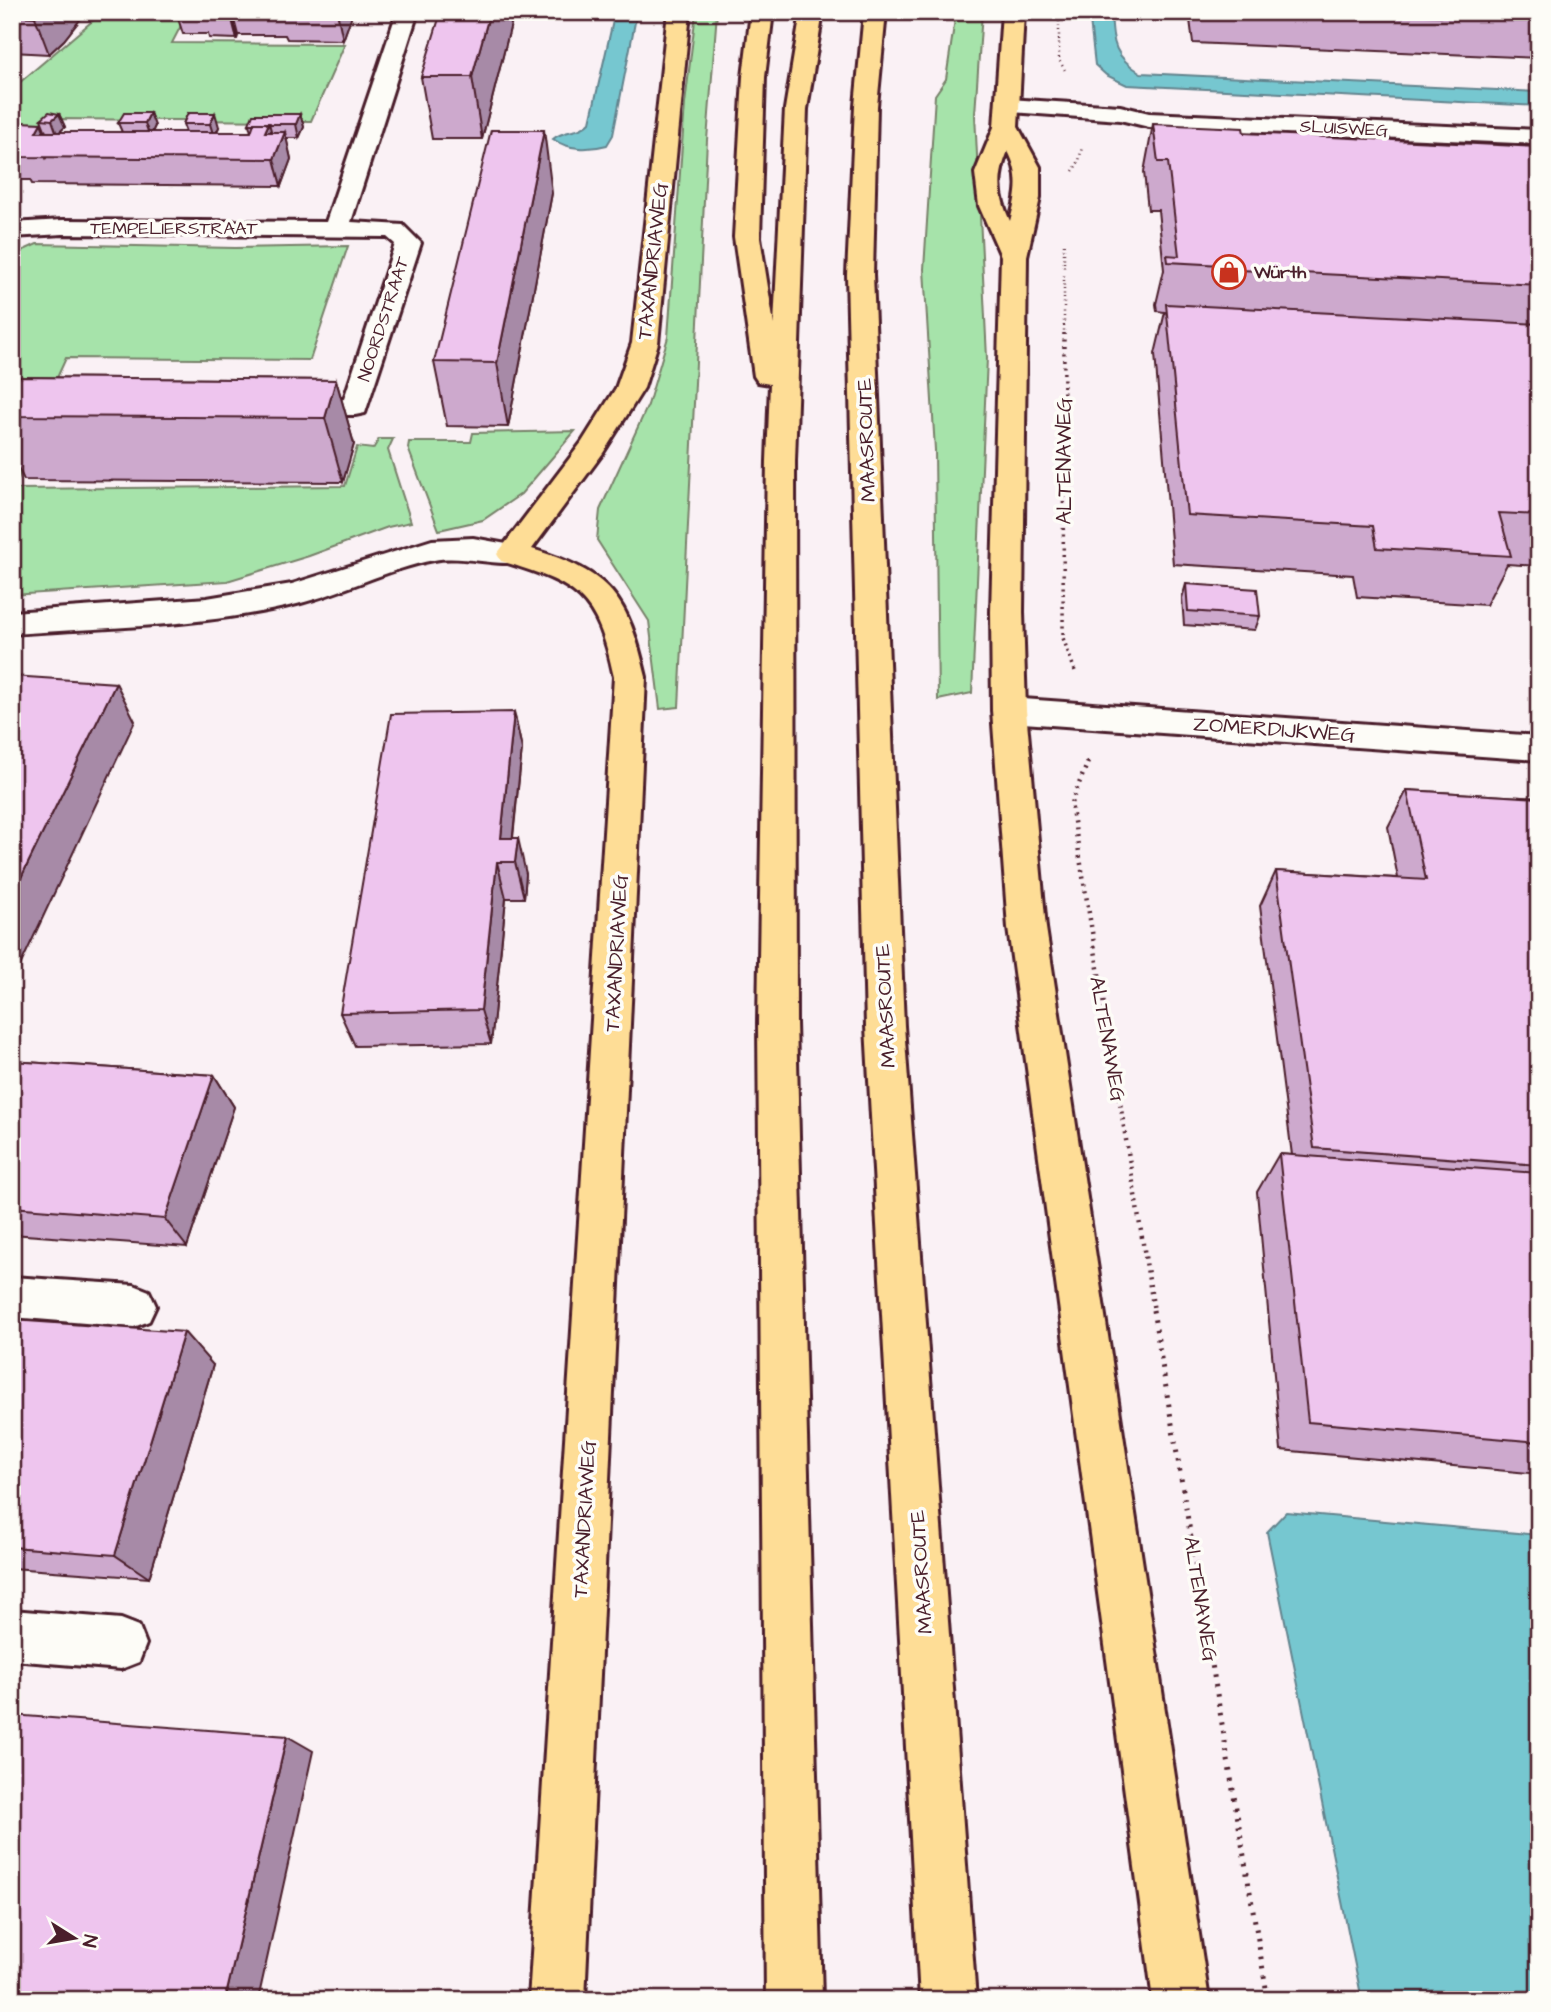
<svg xmlns="http://www.w3.org/2000/svg" width="1551" height="2012" font-family="'Architects Daughter',sans-serif">
<style>
.green{fill:#a6e3aa;stroke:#78816a;stroke-width:2}
.water{fill:#76c7d0;stroke:#64848e;stroke-width:2}
.lines{fill:none;stroke-linecap:round;stroke-linejoin:round}
.minor-casing{stroke:#4a1f2b;stroke-width:6}
.major-casing{stroke:#4a1f2b;stroke-width:6}
.highway-casing{stroke:#4a1f2b;stroke-width:6}
.path-far3{stroke:#4a1f2b;stroke-width:2.5;stroke-dasharray:1 3.5;stroke-linecap:butt}
.path-far2{stroke:#4a1f2b;stroke-width:3.5;stroke-dasharray:2 4.5;stroke-linecap:butt}
.path-far1{stroke:#4a1f2b;stroke-width:4.5;stroke-dasharray:2 5;stroke-linecap:butt}
.path{stroke:#4a1f2b;stroke-width:5;stroke-dasharray:2.5 7;stroke-linecap:butt}
.minor{fill:#fdfcf7;fill-rule:evenodd}
.major{fill:#fedd96;fill-rule:evenodd}
.highway{fill:#fedd96;fill-rule:evenodd}
.wall{fill:#cda9cd;stroke:#4a1f2b;stroke-width:2}
.shaded-wall{fill:#a78aa7;stroke:#4a1f2b;stroke-width:2}
.building{fill:#eec5ee;stroke:#4a1f2b;stroke-width:2}
.labels{text-anchor:middle;stroke-width:7;stroke-linejoin:round;paint-order:stroke}
.far-street-label{font-size:18px;fill:#4a1f2b;stroke:#fdfcf7}
.far-poi-label{font-size:18px;font-weight:bold;fill:#4a1f2b;stroke:#fdfcf7;text-anchor:start}
.street-label{font-size:21px;fill:#4a1f2b;stroke:#fdfcf7}
</style>
<rect width="100%" height="100%" fill="#faf1f5"/>
<filter id="ink" filterUnits="userSpaceOnUse"><feTurbulence type="fractalNoise" baseFrequency=".0143" numOctaves="2"/><feDisplacementMap in="SourceGraphic" scale="14" xChannelSelector="R" yChannelSelector="G"/><feConvolveMatrix kernelMatrix="1 2 1 2 8 2 1 2 1" color-interpolation-filters="sRGB"/></filter>
<g filter="url(#ink)">
<!-- green -->
<path class="green" d="M103 12H188L172 43 345 44 311 121 54 119 38 131 12 169V89Z
M696 12H717L707 140 679 707 660 709 649 621 597 540 600 510 648 405 668 337 685 104Z
M956 12H982L975 114 987 358 972 693 938 700 935 450 924 269 935 95 946 79Z
M37 244 235 248 348 246 310 360 66 358 45 404H12V265L15 254Z
M12 418H37L15 489 345 486 357 447 373 449 379 439H393L388 450 411 522 388 527 309 556 227 581 12 595Z
M575 431 521 494 483 520 439 530 408 448 409 442H471L473 433Z"/>
<!-- water -->
<path class="water" d="M615 12H637L613 135 607 145C589 150 568 150 553 139 565 129 579 134 590 122Z
M1089 12H1111C1113 43 1113 56 1141 73L1539 92V106L1127 85 1106 75 1095 65Z
M1286 1512 1539 1535V2000H1362L1267 1532Z"/>
<g class="lines">
<!-- minor casing -->
<g class="minor-casing">
<path id="minor" d="M397 12H418L351 222 403 225 421 243 365 413 355 415H293L283 413 279 407 283 401 344 399 395 244 387 237 63 234 12 237V223L63 220 326 222Z
M1007 99 1120 106 1149 113 1539 130V144L1149 127 1120 120 999 111 996 106 999 101Z
M473 538 523 547 527 554 523 561C498 568 463 554 434 560 387 569 343 593 297 604 205 627 107 627 12 634V612L207 598 292 584 432 540Z
M1009 698 1539 736V760L1009 722 997 718 992 710 997 702Z
M12 1277 134 1285 149 1291 156 1306 149 1321 134 1327 12 1317Z
M12 1610 121 1619 139 1626 146 1644 139 1662 121 1669 12 1660Z"/>
</g>
<!-- major casing -->
<g class="major-casing">
<path id="major" d="M668 12H690L658 343 644 388 603 453 532 549C611 573 628 597 646 677L585 2000H529L614 677C597 595 579 585 501 561L497 554 582 442 616 388 632 343Z
M1002 12H1024L1018 127 1040 167V198L1027 256 1023 612 1026 710 1046 928 1209 2000H1153L1008 928 992 710 991 612 1001 256 979 206 975 173 994 127ZM1008 151C1021 176 1017 195 1010 221 998 195 997 177 1008 151Z"/>
</g>
<!-- highway casing -->
<g class="highway-casing">
<path id="highway" d="M751 12H773L765 77 760 237 774 325 785 109 801 12H823L807 109 795 461 796 1023 822 2000H766L758 1023 767 461 770 384 758 382 754 376 734 237 743 77Z
M864 12H886L877 106 873 275 904 1026 976 2000H920L866 1026 847 275 855 106Z"/>
</g>
<!-- path-far3 -->
<path class="path-far3" d="M1059 12V60L1066 72
M1073 171 1079 161 1082 147
M1064 335V244"/>
<!-- path-far2 -->
<path class="path-far2" d="M1064 333 1063 638 1075 671
M1087 763 1089 759"/>
<!-- path-far1 -->
<path class="path-far1" d="M1088 762 1071 803 1154 1311"/>
<!-- path -->
<path class="path" d="M1153 1310 1268 2000"/>
<!-- minor -->
<use href="#minor" class="minor"/>
<!-- major -->
<use href="#major" class="major"/>
<!-- highway -->
<use href="#highway" class="highway"/>
</g>
<!-- wall -->
<path class="wall" d="M12 12H86L64 40 49 54 12 52Z
M176 12H353L343 40 287 39 285 35H238L237 39 209 38 208 34H183Z
M514 12 482 139H432L421 77Z
M1189 12H1539V58L1193 43Z
M150 113 155 126 152 132H186L183 124 188 113 219 127 217 132H251L249 124 300 114 304 127 299 138H286L291 159 281 186 32 184 30 180H13L12 135 46 132 41 119 59 114 65 127 59 132H122L118 123Z
M1153 124 1244 133 1539 147V566L1507 564 1486 605 1357 597 1353 575 1173 564 1155 354 1165 312 1157 311 1156 304 1164 270 1158 210H1148L1144 172Z
M552 193 508 427 447 426 434 362Z
M13 377 336 380 354 444 343 482 24 480 12 455Z
M1186 584 1260 616 1255 630 1184 625 1182 598Z
M514 712 522 749 513 838 526 874 524 898H506L491 1044 355 1046 340 1013Z
M1407 790 1539 798V1474L1281 1450 1257 1192 1279 1154 1292 1155 1260 906 1276 871 1398 878 1388 827Z
M12 1061 214 1075 234 1107 187 1247 12 1234Z
M12 1320 213 1365 149 1578 12 1568Z"/>
<!-- shaded-wall -->
<path class="shaded-wall" d="M40 12H86L64 40 49 54 35 17Z
M230 12H232L238 35 237 39Z
M337 12H353L343 40Z
M490 12H514L482 139 472 77Z
M150 113 155 126 150 137 145 123Z
M215 113 219 127 214 137 210 124Z
M59 114 65 127 57 134 52 120Z
M300 114 304 127 299 138 296 124Z
M41 123 52 149 46 158 36 132Z
M269 123 276 149 265 132Z
M544 130 552 193 508 427 497 363Z
M285 132 291 159 281 186 274 159Z
M336 380 354 444 343 482 325 418Z
M116 683 135 721 12 983V896Z
M514 712 522 749 510 862 501 838Z
M518 838 526 874 524 898 515 862Z
M497 862 506 898 491 1044 481 1010Z
M214 1075 234 1107 187 1247 165 1219Z
M184 1332 213 1365 149 1578 115 1555Z
M287 1736 313 1751 258 2000H225Z"/>
<!-- building -->
<path class="building" d="M12 12H40L35 17 12 16Z
M441 12H490L472 77H421Z
M1356 12H1539V20Z
M49 112 59 114 52 120 41 119Z
M124 113H150L145 123H118Z
M188 113H215L210 124H183Z
M253 114H300L296 124H268L269 123H254V124H249Z
M20 122 41 123 36 132H251L254 123H269L265 132H285L274 159 21 157 22 153H12V135Z
M1153 124 1243 128 1244 133 1539 147V285L1240 270V266L1168 262 1167 255 1179 256 1168 162H1158Z
M491 130H544L497 363 434 362Z
M1166 304 1539 324V515L1499 513 1511 556 1377 548 1373 526 1187 515Z
M13 377 336 380 325 418 12 416Z
M1186 584 1257 589 1260 616 1188 611Z
M12 676 116 683 12 896Z
M514 712 501 838H518L515 862H497L481 1010 340 1013 391 714Z
M1407 790 1539 798V1165L1314 1148 1276 871 1426 880Z
M12 1061 214 1075 165 1219 12 1207Z
M1279 1154 1539 1173V1442L1308 1422Z
M12 1320 184 1332 115 1555 12 1547Z
M12 1715 287 1736 225 2000H12Z"/>
</g>
<!-- icons -->
<defs>
<g id="shop-ring" transform="scale(1.75)"><circle r="9.5" fill="#fdfcf7" stroke="#c8321e" stroke-width="1.5"/><path d="M-5-2.5h2.3a2.7 3.5 0 0 1 5.4 0H5L5.5 6h-11ZM-1.5-2.5h3a1.5 2.3 0 0 0-3 0Z" fill="#c8321e"/></g>
</defs>
<g fill-rule="evenodd">
<use href="#shop-ring" x="1229" y="272"/>
</g>
<g class="labels">
<!-- far-street labels -->
<g class="far-street-label">
<text transform="translate(1344 128) rotate(3)" y="6">SLUISWEG</text>
<text x="174" y="234">TEMPELIERSTRAAT</text>
<text transform="translate(383 319) rotate(-72)" y="6">NOORDSTRAAT</text>
</g>
<!-- far-poi labels -->
<g class="far-poi-label">
<text x="1254" y="278">Würth</text>
</g>
<!-- street labels -->
<g class="street-label">
<text transform="translate(652 261) rotate(-84)" y="7">TAXANDRIAWEG</text>
<text transform="translate(866 440) rotate(-92)" y="7">MAASROUTE</text>
<text transform="translate(1064 461) rotate(-90)" y="7">ALTENAWEG</text>
<text transform="translate(1274 729) rotate(4)" y="7">ZOMERDIJKWEG</text>
<text transform="translate(616 953) rotate(-87)" y="7">TAXANDRIAWEG</text>
<text transform="translate(885 1006) rotate(-93)" y="7">MAASROUTE</text>
<text transform="translate(1108 1039) rotate(80)" y="7">ALTENAWEG</text>
<text transform="translate(584 1519) rotate(-87)" y="7">TAXANDRIAWEG</text>
<text transform="translate(921 1572) rotate(-94)" y="7">MAASROUTE</text>
<text transform="translate(1201 1599) rotate(81)" y="7">ALTENAWEG</text>
</g>
</g>
<!-- margin -->
<rect width="1551" height="2012" fill="none" stroke="#fdfcf7" stroke-width="42"/>
<rect x="21" y="21" width="1509" height="1970" fill="none" stroke="#4a1f2b" stroke-width="2.5" filter="url(#ink)"/>
<!-- north arrow -->
<g transform="translate(74 1938) rotate(101)" stroke="#fdfcf7" stroke-width="5" paint-order="stroke">
<path d="M0-5L12 26L0 18L-12 26Z" fill="#4a1f2b"/>
<text y="-10" font-size="19" font-weight="bold" text-anchor="middle" fill="#4a1f2b">N</text>
</g>
</svg>
